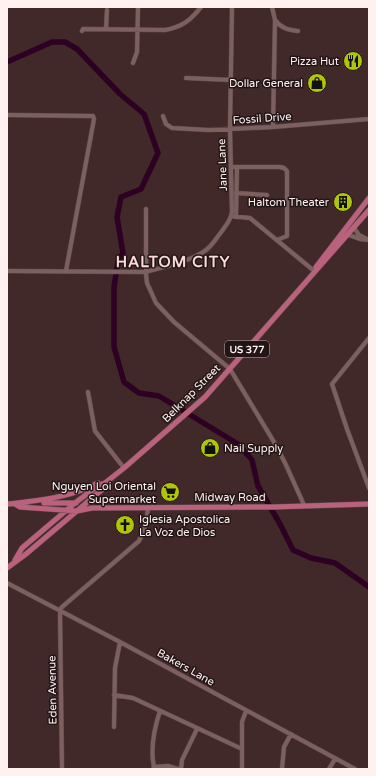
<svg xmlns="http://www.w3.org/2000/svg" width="376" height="776" font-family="'Varela Round',sans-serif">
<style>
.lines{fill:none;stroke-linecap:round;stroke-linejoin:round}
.river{stroke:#2e0023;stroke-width:5.5}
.minor-casing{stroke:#5b4747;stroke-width:5}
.major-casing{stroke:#5b4747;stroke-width:6}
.minor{stroke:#7c6060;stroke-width:4}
.major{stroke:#b9617d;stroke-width:5}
.labels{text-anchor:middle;stroke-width:3;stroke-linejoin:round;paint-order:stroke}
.shield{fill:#211515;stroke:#bcafae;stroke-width:1}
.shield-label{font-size:10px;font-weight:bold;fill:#fef1f0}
.poi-label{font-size:11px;fill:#fef1f0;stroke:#211515;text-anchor:end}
.street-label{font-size:11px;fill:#fef1f0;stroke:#211515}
.district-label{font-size:15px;font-weight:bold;letter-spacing:1px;fill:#fbdad9;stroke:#211515}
</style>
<rect width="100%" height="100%" fill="#422929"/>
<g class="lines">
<!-- river -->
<path class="river" d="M7 62 52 42H65L77 49 120 94 144 114 158 153 141 189 121 197 117 217 123 253 118 261 114 287V347L124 382 139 393 159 396 238 444 252 460 258 486 280 524 293 550 311 558 335 563 369 587"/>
<!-- minor casing -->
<g class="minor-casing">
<path id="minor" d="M272 7 275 20 273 127
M275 20C281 28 288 30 298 31
M106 29 107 10
M82 31 83 29 165 30C182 27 191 20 201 7
M133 63 137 52 138 7
M186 78 231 80
M7 115 93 116 94 119 66 271
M163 116 166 124 172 128 208 130 273 127 369 119
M231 167H280L284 168 287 171V236L277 240
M236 193 267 195
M146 209V274L147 283 156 303 174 322 230 369 277 447 286 465 304 505
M231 216 250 218 313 270
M236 217 237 167
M354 228 359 235 367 239
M349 235 360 239 369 240
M7 271 146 272C163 267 192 261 206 250 213 245 217 237 222 231 226 225 231 220 232 212L230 129 232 7
M369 338 332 384 347 429 369 488
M88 392 95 431 124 468
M7 583 120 642 355 769
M114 695 133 698 242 749
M114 727 115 668 120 642
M154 767 168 766 178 769
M62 769 60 610 62 607 139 541C145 530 147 520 148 508
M153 769 154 767C150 748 154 729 160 711
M181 769 182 760 197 729
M242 769V722L246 711
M282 769 284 747 291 734
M329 769 335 759"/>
</g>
<!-- major casing -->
<g class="major-casing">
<path id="major" d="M316 267 369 198
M25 502C51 499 74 495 98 483
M44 503H76
M7 504C15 504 20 502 28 502
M15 504 20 507 77 511 92 508 273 507 369 504
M15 560 22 548 75 503 99 485 105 483 124 468 205 397 369 210
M7 568 26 554 104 488 105 483"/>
</g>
<!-- minor -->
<use href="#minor" class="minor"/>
<!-- major -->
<use href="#major" class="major"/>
</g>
<!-- icons -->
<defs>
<g id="restaurant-disc" transform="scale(1)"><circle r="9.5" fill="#aec509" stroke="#211515"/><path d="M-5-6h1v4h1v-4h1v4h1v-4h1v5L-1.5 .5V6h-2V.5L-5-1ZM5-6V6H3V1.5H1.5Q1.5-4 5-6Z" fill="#111"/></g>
<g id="shop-disc" transform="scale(1)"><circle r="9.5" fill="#aec509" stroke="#211515"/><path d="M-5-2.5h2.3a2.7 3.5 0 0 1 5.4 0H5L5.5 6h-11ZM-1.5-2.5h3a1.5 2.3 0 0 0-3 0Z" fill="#111"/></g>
<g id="building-disc" transform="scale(1)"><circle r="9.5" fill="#aec509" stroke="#211515"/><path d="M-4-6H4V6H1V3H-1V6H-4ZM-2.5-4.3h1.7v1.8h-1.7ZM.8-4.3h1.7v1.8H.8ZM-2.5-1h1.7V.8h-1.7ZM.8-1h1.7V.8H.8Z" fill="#111"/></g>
<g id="supermarket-disc" transform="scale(1)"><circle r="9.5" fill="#aec509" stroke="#211515"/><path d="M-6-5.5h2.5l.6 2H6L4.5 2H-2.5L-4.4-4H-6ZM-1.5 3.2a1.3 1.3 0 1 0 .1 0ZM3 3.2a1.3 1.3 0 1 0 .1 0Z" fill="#111"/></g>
<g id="church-disc" transform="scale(1)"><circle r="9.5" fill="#aec509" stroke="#211515"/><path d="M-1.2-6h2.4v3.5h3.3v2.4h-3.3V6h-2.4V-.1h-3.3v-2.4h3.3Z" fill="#111"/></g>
</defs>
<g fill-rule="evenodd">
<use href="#restaurant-disc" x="353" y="61"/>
<use href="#shop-disc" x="317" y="83"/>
<use href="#building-disc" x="343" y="202"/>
<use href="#shop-disc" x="210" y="448"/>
<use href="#supermarket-disc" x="170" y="492"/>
<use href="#church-disc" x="125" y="525"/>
</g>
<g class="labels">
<!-- shield labels -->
<rect class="shield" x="225" y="341" width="44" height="16" rx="3"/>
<g class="shield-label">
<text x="247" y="353">US 377</text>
</g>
<!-- poi labels -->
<g class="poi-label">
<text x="339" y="65">Pizza Hut</text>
<text x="303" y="87">Dollar General</text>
<text x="329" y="206">Haltom Theater</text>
<text x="224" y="452" text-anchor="start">Nail Supply</text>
<text x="156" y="490">Nguyen Loi Oriental<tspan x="156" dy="13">Supermarket</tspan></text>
<text x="139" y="523" text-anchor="start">Iglesia Apostolica<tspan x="139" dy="13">La Voz de Dios</tspan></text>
</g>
<!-- street labels -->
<g class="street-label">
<text transform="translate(262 118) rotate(-4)" y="4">Fossil Drive</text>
<text transform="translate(222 165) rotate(-92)" y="4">Jane Lane</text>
<text transform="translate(191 393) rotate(-45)" y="4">Belknap Street</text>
<text x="230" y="501">Midway Road</text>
<text transform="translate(186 667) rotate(29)" y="4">Bakers Lane</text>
<text transform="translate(52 690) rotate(-91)" y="4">Eden Avenue</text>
</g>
<!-- district labels -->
<g class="district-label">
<text x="173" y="267">HALTOM CITY</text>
</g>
</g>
<!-- border -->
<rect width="376" height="776" fill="none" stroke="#fef1f0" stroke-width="16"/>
</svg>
